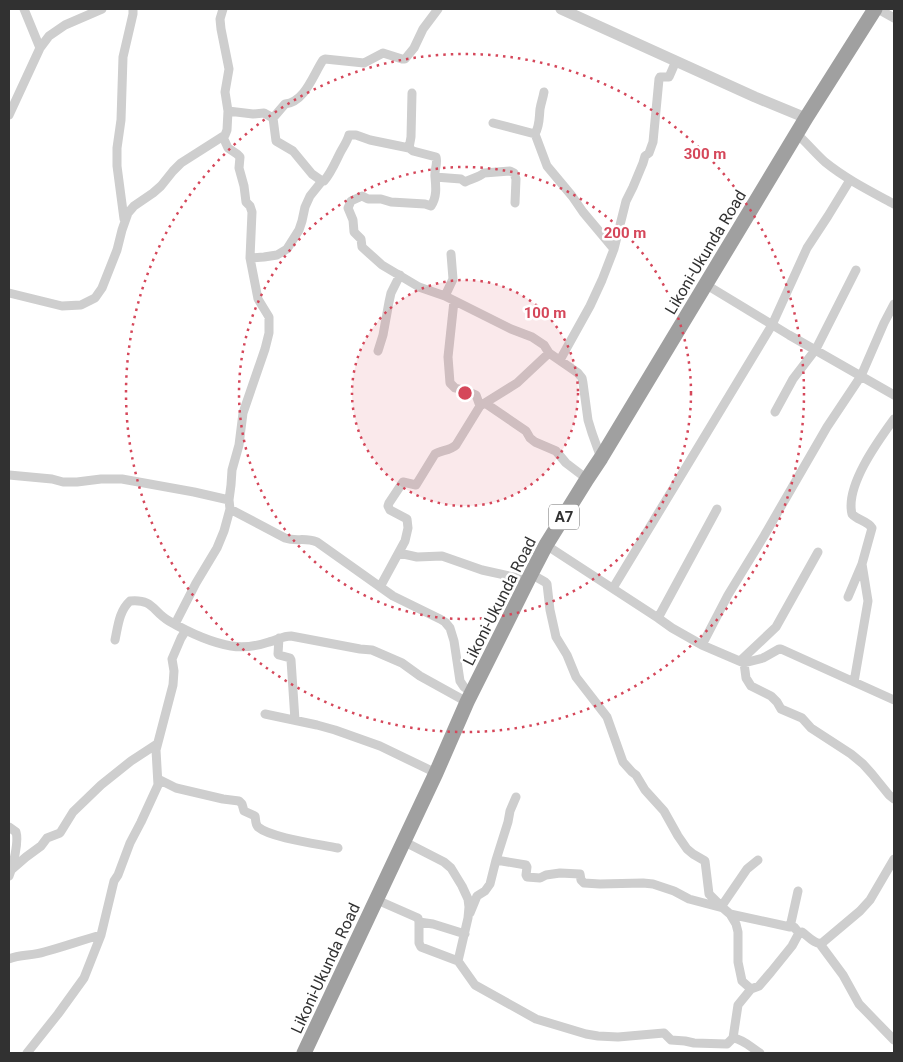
<svg xmlns="http://www.w3.org/2000/svg" width="903" height="1062" font-family="Roboto,sans-serif">
<style>
.lines{fill:none;stroke-linecap:round;stroke-linejoin:round}
.minor{stroke:#cecece;stroke-width:9}
.tertiary{stroke:#cecece;stroke-width:11}
.trunk{stroke:#a0a0a0;stroke-width:15}
.ring{fill:none;stroke:#d5475a;stroke-width:2.5;stroke-dasharray:2.5 5}
.labels{text-anchor:middle;stroke-width:5;stroke-linejoin:round;paint-order:stroke}
.shield{fill:#fff;stroke:#6f6f6f;stroke-width:1}
.shield-label{font-size:15px;font-weight:bold;fill:#313131}
.street-label{font-size:16px;fill:#313131;stroke:#fff}
.centre{fill:#d5475a;stroke:#fff;stroke-width:2.5}
.ring-label{font-size:15px;text-anchor:middle;font-weight:bold;fill:#d5475a;stroke:#fff;stroke-width:5;stroke-linejoin:round;paint-order:stroke}
</style>
<rect width="100%" height="100%" fill="#fff"/>
<g class="lines">
<!-- minor -->
<path class="minor" d="M24 9 40 48
M878 9 894 18
M412 93 411 137 409 148 413 151 436 157C438 164 434 170 435 177L461 179 465 182C471 179 479 177 484 173L510 171 514 173 516 179 515 203
M228 111 253 114 264 113 273 118
M9 115 40 48 49 36 65 25 102 9
M493 123 535 134 547 166 572 196 583 212 614 249
M535 134C540 125 539 118 540 109 541 103 543 98 544 92
M797 134C807 143 815 153 825 162 846 179 870 191 894 204
M435 177C436 187 437 197 431 206L425 204 391 202 381 199H368L362 196 351 201 348 208 353 220 354 232 361 239 362 247 382 265 419 287 445 296 511 329 532 337 544 345 549 353 578 373 582 378 583 383 588 420 592 433 601 458
M322 181H324C331 173 335 163 340 153 343 147 347 142 349 135H356L370 140 409 148
M124 219 117 166V148L121 120 123 57 133 14V9
M250 258 264 257 277 255 287 249 299 230 302 221 305 207 310 196 322 181 312 174 293 151 276 141 273 118 285 104C305 102 313 75 323 60L325 59 364 63 383 53 402 59H405L414 48 423 29 438 9
M705 284 789 335 894 395
M9 293 62 306 81 305 95 298 102 288 117 250 122 230 128 213 134 206 153 193 161 186 173 171 181 163 225 135 227 130 228 111 225 92 229 69 221 29 220 19 223 9
M445 296 453 279 451 254
M454 301 448 357 450 383 455 388 467 391 476 395 480 406
M378 351 383 335 389 302 391 293 400 275
M560 360 590 306 602 280 614 249 626 201 633 187 643 163 645 156 649 153 653 142 659 79 660 77H669L676 61
M485 403 526 431 530 438 535 442 556 451 566 463 587 479
M775 412 793 379 816 349 856 270
M9 475 52 479 63 482H77L101 479H122L194 492 229 500
M230 509 285 538C297 542 304 537 317 542L393 596 440 619 445 622 450 628 454 641 460 681 464 687 472 693
M546 545 658 618 672 628 702 645 744 663 763 658 779 649H781L894 700
M399 553 417 557 442 556 482 570 518 578 527 582
M531 574 545 582 547 584 550 610 556 637 567 655 576 677 607 717 623 762 632 772 636 775 645 790 664 811 678 836 687 849 693 854 705 861 709 894 723 908
M380 587 405 541 408 528 407 519 390 510 388 506 389 503 403 482 416 485 435 454C441 450 450 451 456 445L480 406 517 383 549 353
M613 588 772 325 807 248 828 216 850 180
M848 597 862 564 872 528C868 521 857 520 852 514 845 486 878 441 894 419
M658 618 717 509
M175 624 196 583 217 548 224 531 230 509 229 500 231 485 232 470 239 445 243 413 265 349 269 333V317L258 299 250 258 252 212 250 206 246 202 244 186 239 168 240 157 237 154 228 148 223 137
M279 638 278 654 279 655 290 658 291 660 295 720
M115 640C118 626 119 611 130 601 154 599 152 611 169 621 188 632 209 642 231 646 243 648 257 646 269 642 278 640 282 636 291 636L360 649 372 650 402 663 420 676 467 702
M702 645 728 595 764 536 827 427 861 376 884 323 894 304
M740 661 776 627 818 552
M744 663 746 678 751 686 771 696 777 702 781 709 802 718 811 728 851 754 863 764 872 774 889 795 894 799
M854 682 868 601 862 564
M265 714 317 725 335 730 380 746 436 773
M158 779 176 788 223 799 239 801 242 804 244 811 255 816C256 820 255 824 258 827 271 838 319 844 338 848
M9 827 16 832C19 842 13 866 9 876
M403 841 444 862 451 868 462 886 468 899 469 907 468 918 458 961
M496 860 526 865 527 867 526 875 527 877 540 878 546 875 560 873 580 874 581 880 584 883 600 884 643 883 653 884 674 891 689 899 723 908 730 914 790 927 798 891
M11 870 26 857 41 846 47 838 60 833 73 812 101 785 131 761 157 744
M377 900 418 918 419 922 433 924 465 934
M721 907 747 869 758 860
M470 913 477 896 485 891 490 884 496 860 508 822 510 811 516 797
M730 914 736 924 738 932V962L742 981 751 989
M419 922V943L421 947 458 961 475 985 536 1019 586 1034 598 1036 618 1037 664 1033 671 1040 685 1041 694 1043 727 1044 733 1038C743 1039 752 1048 760 1053
M790 927H794L799 933 802 932C808 936 815 945 822 943L860 911 870 900 894 859
M820 944 843 975 859 1004 894 1040
M9 959C20 954 32 956 44 952 63 947 82 940 101 935
M733 1038 738 1005 751 989 759 986 771 972 792 946 799 933
M27 1053 58 1014 84 978 101 935 114 881 118 875 130 843 141 822 158 785 156 750 173 685 174 671 172 659 181 638 186 630"/>
<!-- tertiary -->
<path class="tertiary" d="M561 9 755 97 806 118"/>
<!-- trunk -->
<path class="trunk" d="M304 1053 436 773 467 702 531 574 546 545 587 479 601 458 806 118 875 9"/>
</g>
<!-- distance rings -->
<circle cx="465" cy="393" r="113" fill="#d5475a" fill-opacity=".12"/>
<g class="ring">
<circle cx="465" cy="393" r="113"/>
<circle cx="465" cy="393" r="226"/>
<circle cx="465" cy="393" r="339"/>
</g>
<g class="labels">
<!-- shield labels -->
<rect class="shield" x="549" y="504.5" width="30" height="25" rx="4"/>
<g class="shield-label">
<text x="564" y="522">A7</text>
</g>
<!-- street labels -->
<g class="street-label">
<text transform="translate(705 252) rotate(-59)" y="6">Likoni-Ukunda Road</text>
<text transform="translate(499 601) rotate(-63)" y="6">Likoni-Ukunda Road</text>
<text transform="translate(325 968) rotate(-65)" y="6">Likoni-Ukunda Road</text>
</g>
</g>
<circle cx="465" cy="393" r="8" class="centre"/>
<g class="ring-label">
<text x="705" y="159">300 m</text>
<text x="625" y="238">200 m</text>
<text x="545" y="318">100 m</text>
</g>
<!-- border -->
<rect width="903" height="1062" fill="none" stroke="#313131" stroke-width="20"/>
</svg>
